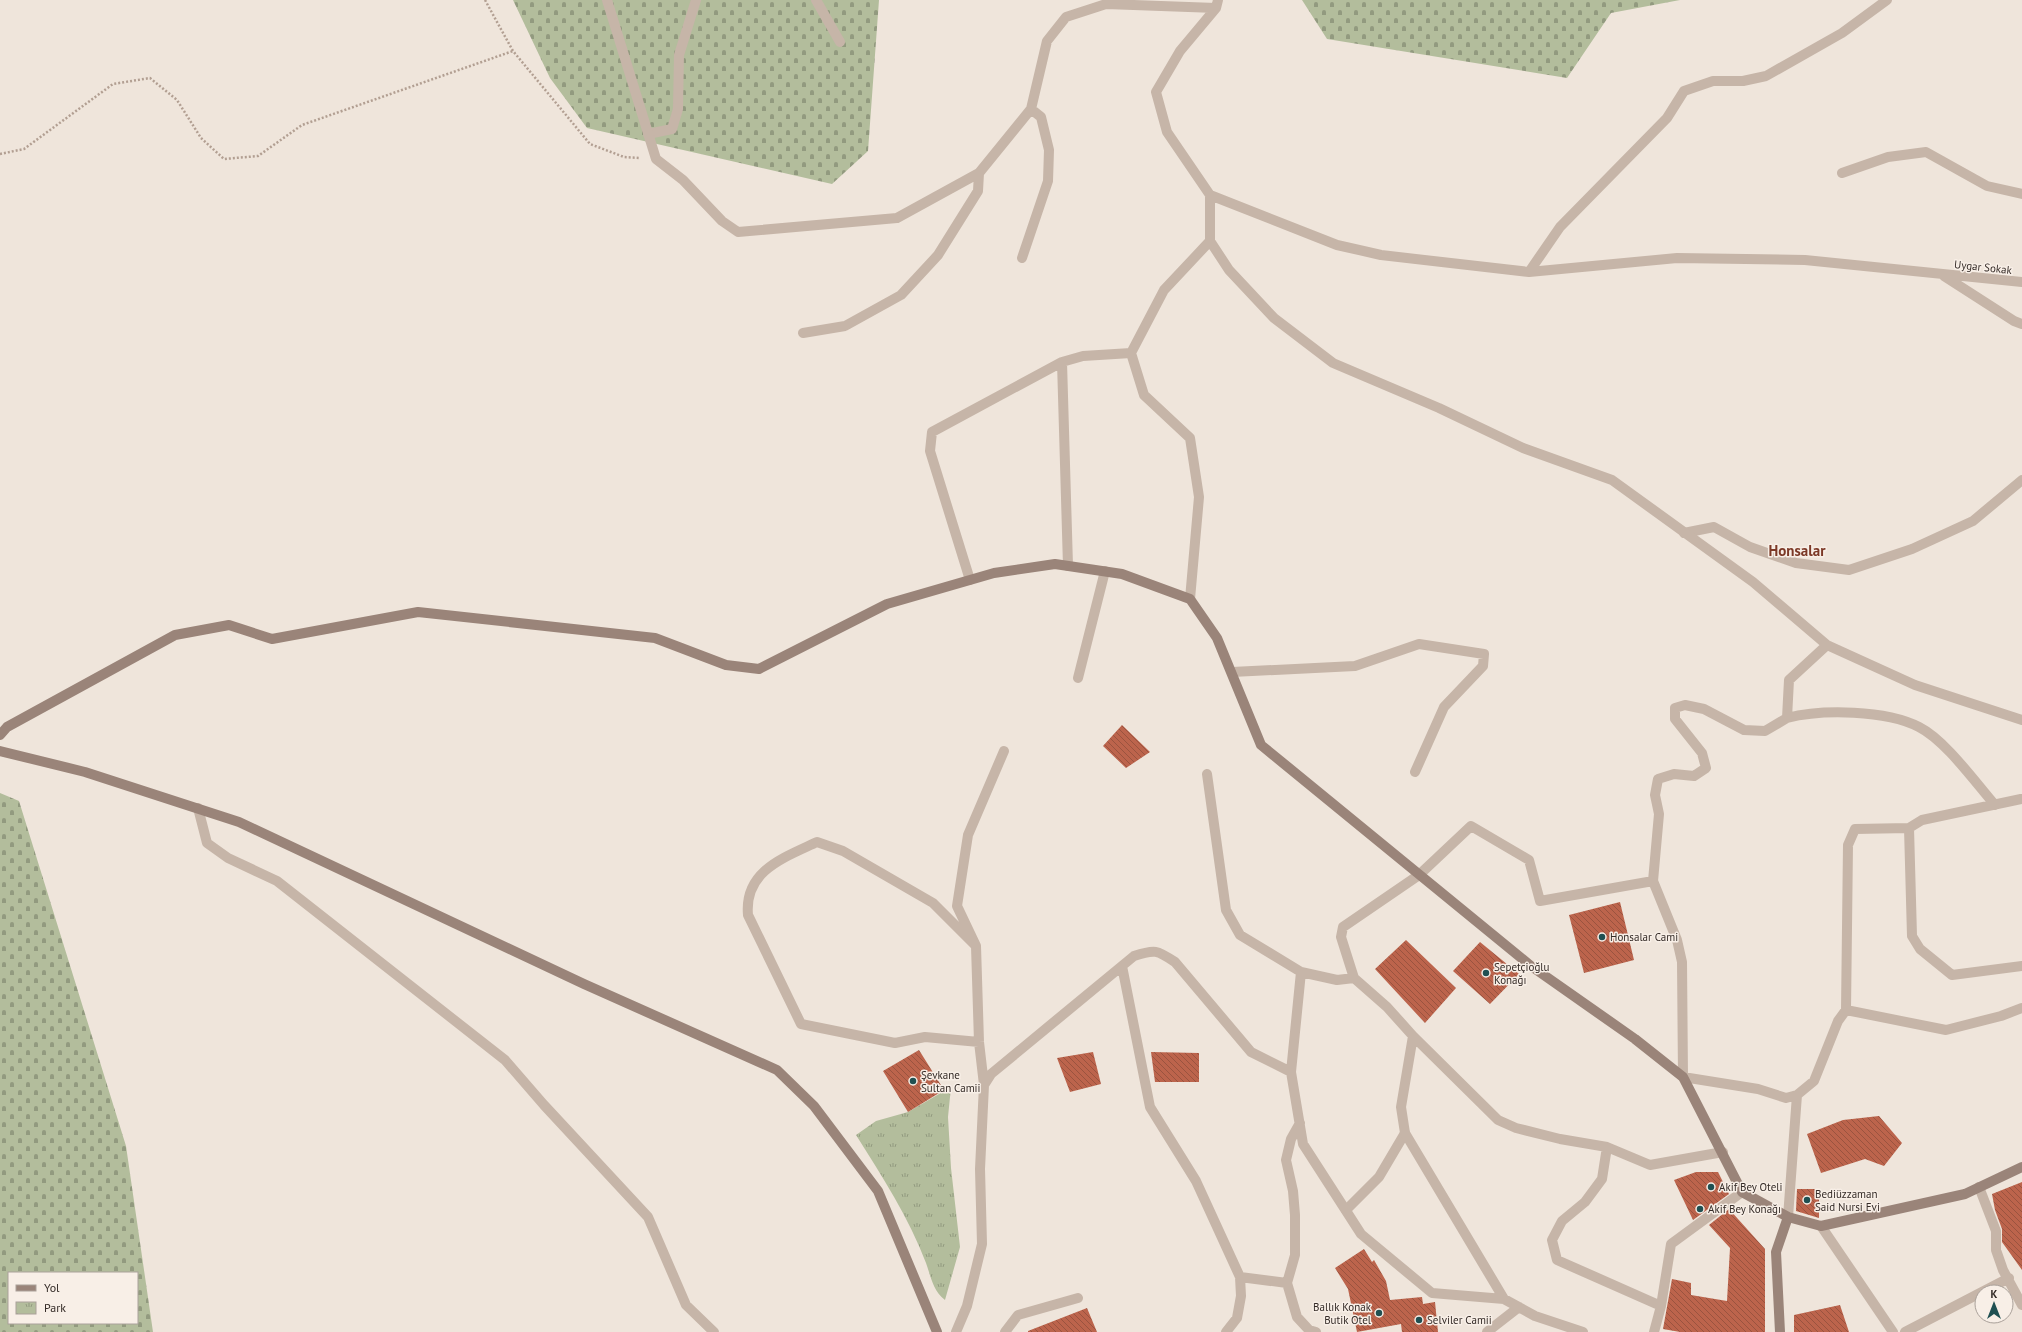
<svg xmlns="http://www.w3.org/2000/svg" width="2022" height="1332" font-family="'PT Sans',sans-serif">
<style>
.cemetery{fill:url(#cemetery-stones);fill-rule:evenodd}
.park{fill:url(#park-tufts)}
.building{fill:url(#building-back-hatch)}
.lines{fill:none;stroke-linecap:round;stroke-linejoin:round}
.path{stroke:#b29f92;stroke-width:2.5;stroke-dasharray:2 2;stroke-linecap:butt}
.service{stroke:#c6b5a8;stroke-width:10}
.minor{stroke:#c6b5a8;stroke-width:10}
.secondary{stroke:#9a8479;stroke-width:10}
.poi-dot{fill:#205052;stroke:#f8efe7;stroke-width:1.5}
.labels{text-anchor:middle;stroke-width:3;stroke-linejoin:round;paint-order:stroke}
.street-label{font-size:11px;fill:#342b27;stroke:#f8efe7}
.poi-label{font-size:11px;fill:#342b27;stroke:#f8efe7;text-anchor:start}
.district-label{font-size:15px;font-weight:bold;fill:#7c3927;stroke:#f8efe7}
</style>
<defs>
<pattern id="cemetery-stones" width="16" height="16" patternUnits="userSpaceOnUse"><rect width="16" height="16" fill="#b3bd9c"/><path d="M2 7V4a2 2 0 0 1 4 0v3zM10 15v-3a2 2 0 0 1 4 0v3z" fill="#929a7f"/></pattern>
<pattern id="park-tufts" width="24" height="20" patternUnits="userSpaceOnUse"><rect width="24" height="20" fill="#b3bd9c"/><path d="M3 7l-1-3M5 7V3M7 7l1-3M15 17l-1-3M17 17v-4M19 17l1-3" fill="none" stroke="#929a7f"/></pattern>
<pattern id="building-back-hatch" width="6" height="6" patternUnits="userSpaceOnUse"><rect width="6" height="6" fill="#bc644c"/><path d="M-1 5l2 2M0 0l6 6M5-1l2 2" fill="none" stroke="#9a533f"/></pattern>
</defs>
<rect width="100%" height="100%" fill="#efe5db"/>
<!-- cemetery -->
<path class="cemetery" d="M513 0H879L868 151 832 184 587 128 550 78Z
M1302 0H1680L1611 13 1567 78 1327 39Z
M0 793 19 801 126 1146 153 1332H0ZM9 1273H137V1323H9Z"/>
<!-- park -->
<path class="park" d="M951 1087 948 1117 951 1168 960 1247 945 1300C933 1291 931 1277 926 1263 909 1218 882 1176 856 1135L876 1121 908 1112Z"/>
<!-- building -->
<path class="building" d="M1122 725 1150 752 1126 768 1103 746Z
M1620 902 1634 960 1584 973 1569 915Z
M1406 940 1456 988 1425 1023 1375 969Z
M1480 942 1519 974 1490 1004 1453 971Z
M919 1050 944 1090 908 1112 883 1071Z
M1093 1052 1101 1084 1070 1092 1057 1058Z
M1151 1052 1199 1053V1082H1155Z
M1879 1116 1902 1143 1884 1166 1865 1159 1821 1173 1807 1134 1843 1120Z
M1696 1172H1718L1729 1194 1693 1220 1674 1180Z
M2022 1182V1270L2002 1242V1229L1995 1210 1992 1194Z
M1797 1189H1819V1218L1796 1211Z
M1729 1209 1765 1249V1332H1680L1663 1329 1672 1279 1691 1283V1295L1727 1301 1730 1248 1709 1225Z
M1364 1249 1372 1262 1374 1260 1386 1281 1390 1300 1422 1297 1423 1304 1435 1302 1438 1332H1402L1401 1324 1357 1332 1348 1289 1335 1268Z
M1840 1305 1849 1332H1794V1315Z
M1087 1308 1097 1332H1028V1331Z"/>
<g class="lines">
<!-- path -->
<path class="path" d="M485 0 513 51 590 144 624 157 640 158
M0 154 24 149 113 84 150 78 177 100 201 138 224 159 258 156 302 125 513 51"/>
<!-- service -->
<path class="service" d="M816 0 840 42
M648 134 672 129 678 109 679 55 696 0
M1684 533 1714 527 1750 547 1796 563 1849 570 1912 549 1973 521 2022 480
M198 808 207 843 228 858 277 881 505 1060 544 1105 648 1217 686 1305 714 1332
M1346 1210 1379 1177 1405 1133
M1005 1332 1018 1315 1078 1298"/>
<!-- minor -->
<path class="minor" d="M607 0 656 159 683 180 722 221 738 232 897 218 979 173 1031 109 1047 41 1066 17 1106 4 1216 8
M1218 0 1216 8 1180 51 1156 92 1167 132 1210 195V241L1229 270 1274 318 1333 363 1439 408 1523 448 1612 480 1753 582 1827 645 1915 685 2022 720
M1842 173 1888 157 1926 152 1987 186 2022 194
M1210 195 1337 245 1381 255 1529 272 1677 258 1805 260 2022 282
M1022 258 1048 181 1049 150 1041 117 1031 109
M1529 272 1560 227 1667 118 1684 91 1713 81H1743L1766 76 1842 33 1887 0
M1944 276 2014 321 2022 324
M803 333 845 326 901 295 938 255 978 191 979 173
M1062 362 1068 566
M970 580 930 451 932 432 1062 362 1083 356 1131 353
M1190 599 1199 497 1190 438 1144 395 1131 353 1164 290 1210 241
M1232 672 1355 666 1419 644 1484 654 1483 666 1444 707 1415 772
M1078 678 1105 571
M1787 718C1822 709 1886 710 1919 727 1945 740 1975 782 1995 805
M1207 774 1226 910 1240 935 1301 972 1337 980 1354 978
M1909 828 1912 936 1920 949 1952 975 2022 966
M976 946 933 903 843 851 817 842C783 858 744 871 748 915L801 1024 895 1043 925 1037 979 1042
M1122 966 1150 1107 1196 1181 1240 1277 1287 1283
M1846 1010 1946 1030 2001 1016 2022 1008
M1413 1036 1498 1120 1516 1128 1560 1139 1607 1147 1650 1165 1723 1152
M1291 1072 1301 972
M984 1085 979 1042 976 946 957 906 968 835 1004 751
M1797 1095 1786 1098 1758 1089 1683 1077 1682 962 1677 940 1653 881 1659 814 1655 795 1658 779 1674 774 1694 776 1706 768 1702 753 1675 719V708L1685 705 1704 709 1744 730 1765 731 1787 718 1789 680 1827 645
M1300 1123 1291 1139 1286 1160 1293 1191 1295 1215V1255L1287 1283 1297 1317 1309 1330 1316 1332
M1607 1147 1602 1179 1585 1202 1562 1221 1552 1240 1557 1260 1661 1306
M1979 1187 1996 1231V1250L2003 1270 2022 1305
M1788 1217 1797 1095 1814 1081 1838 1021 1846 1010 1848 845 1855 829 1909 828 1922 820 2021 799
M1821 1226 1893 1332
M1982 1292 2009 1278
M1504 1299 1405 1133 1401 1107 1413 1036 1387 1007 1354 978 1341 937 1343 927 1419 875 1471 826 1529 860 1540 901 1653 881
M956 1332 967 1306 982 1244 980 1169 984 1085 991 1074 1134 956C1155 949 1157 950 1175 962L1251 1052 1291 1072 1303 1144 1361 1234 1432 1293 1504 1299 1535 1316 1583 1332
M1226 1332 1237 1318 1241 1296 1240 1277
M1487 1332 1519 1307
M1654 1332 1661 1306 1671 1244 1742 1192
M1905 1332 1982 1292"/>
<!-- secondary -->
<path class="secondary" d="M0 735 7 727 175 635 229 625 272 639 418 612 655 638 726 665 759 669 887 604 994 573 1055 564 1122 574 1190 599 1217 638 1261 745 1531 966 1635 1039 1683 1077 1742 1192 1788 1217 1776 1252 1780 1332
M0 751 85 772 239 822 584 984 777 1070 814 1106 878 1191 937 1332
M1788 1217 1821 1226 1965 1194 2022 1167"/>
</g>
<!-- markers -->
<g class="poi-dot">
<circle cx="1602" cy="937" r="4"/>
<circle cx="1486" cy="973" r="4"/>
<circle cx="913" cy="1081" r="4"/>
<circle cx="1711" cy="1187" r="4"/>
<circle cx="1807" cy="1200" r="4"/>
<circle cx="1700" cy="1209" r="4"/>
<circle cx="1379" cy="1313" r="4"/>
<circle cx="1419" cy="1320" r="4"/>
</g>
<g class="labels">
<!-- street labels -->
<g class="street-label">
<text transform="translate(1983 267) rotate(6)" y="4">Uygar Sokak</text>
</g>
<!-- poi labels -->
<g class="poi-label">
<text x="1610" y="941">Honsalar Cami</text>
<text x="1494" y="971">Sepetçioğlu<tspan x="1494" dy="13">Konağı</tspan></text>
<text x="921" y="1079">Şevkane<tspan x="921" dy="13">Sultan Camii</tspan></text>
<text x="1719" y="1191">Akif Bey Oteli</text>
<text x="1815" y="1198">Bediüzzaman<tspan x="1815" dy="13">Said Nursi Evi</tspan></text>
<text x="1708" y="1213">Akif Bey Konağı</text>
<text x="1371" y="1311" text-anchor="end">Ballık Konak<tspan x="1371" dy="13">Butik Otel</tspan></text>
<text x="1427" y="1324">Selviler Camii</text>
</g>
<!-- district labels -->
<g class="district-label">
<text x="1797" y="556">Honsalar</text>
</g>
</g>
<!-- legend -->
<rect x="8" y="1272" width="130" height="52" fill="#f8efe7" stroke="#aaa19a"/>
<rect x="16" y="1285" width="20" height="6" fill="#9a8479" stroke="#aaa19a"/>
<text x="44" y="1292" font-size="12" fill="#342b27">Yol</text>
<rect x="16" y="1302" width="20" height="12" fill="url(#park-tufts)" stroke="#aaa19a"/>
<text x="44" y="1312" font-size="12" fill="#342b27">Park</text>
<!-- north arrow -->
<g transform="translate(1994 1304)"><circle r="19" fill="#f8efe7" stroke="#aaa19a"/>
<path d="M0-3L7 15L0 10L-7 15Z" fill="#205052"/>
<text y="-6" font-size="11" font-weight="bold" text-anchor="middle" fill="#342b27">K</text>
</g>
</svg>
